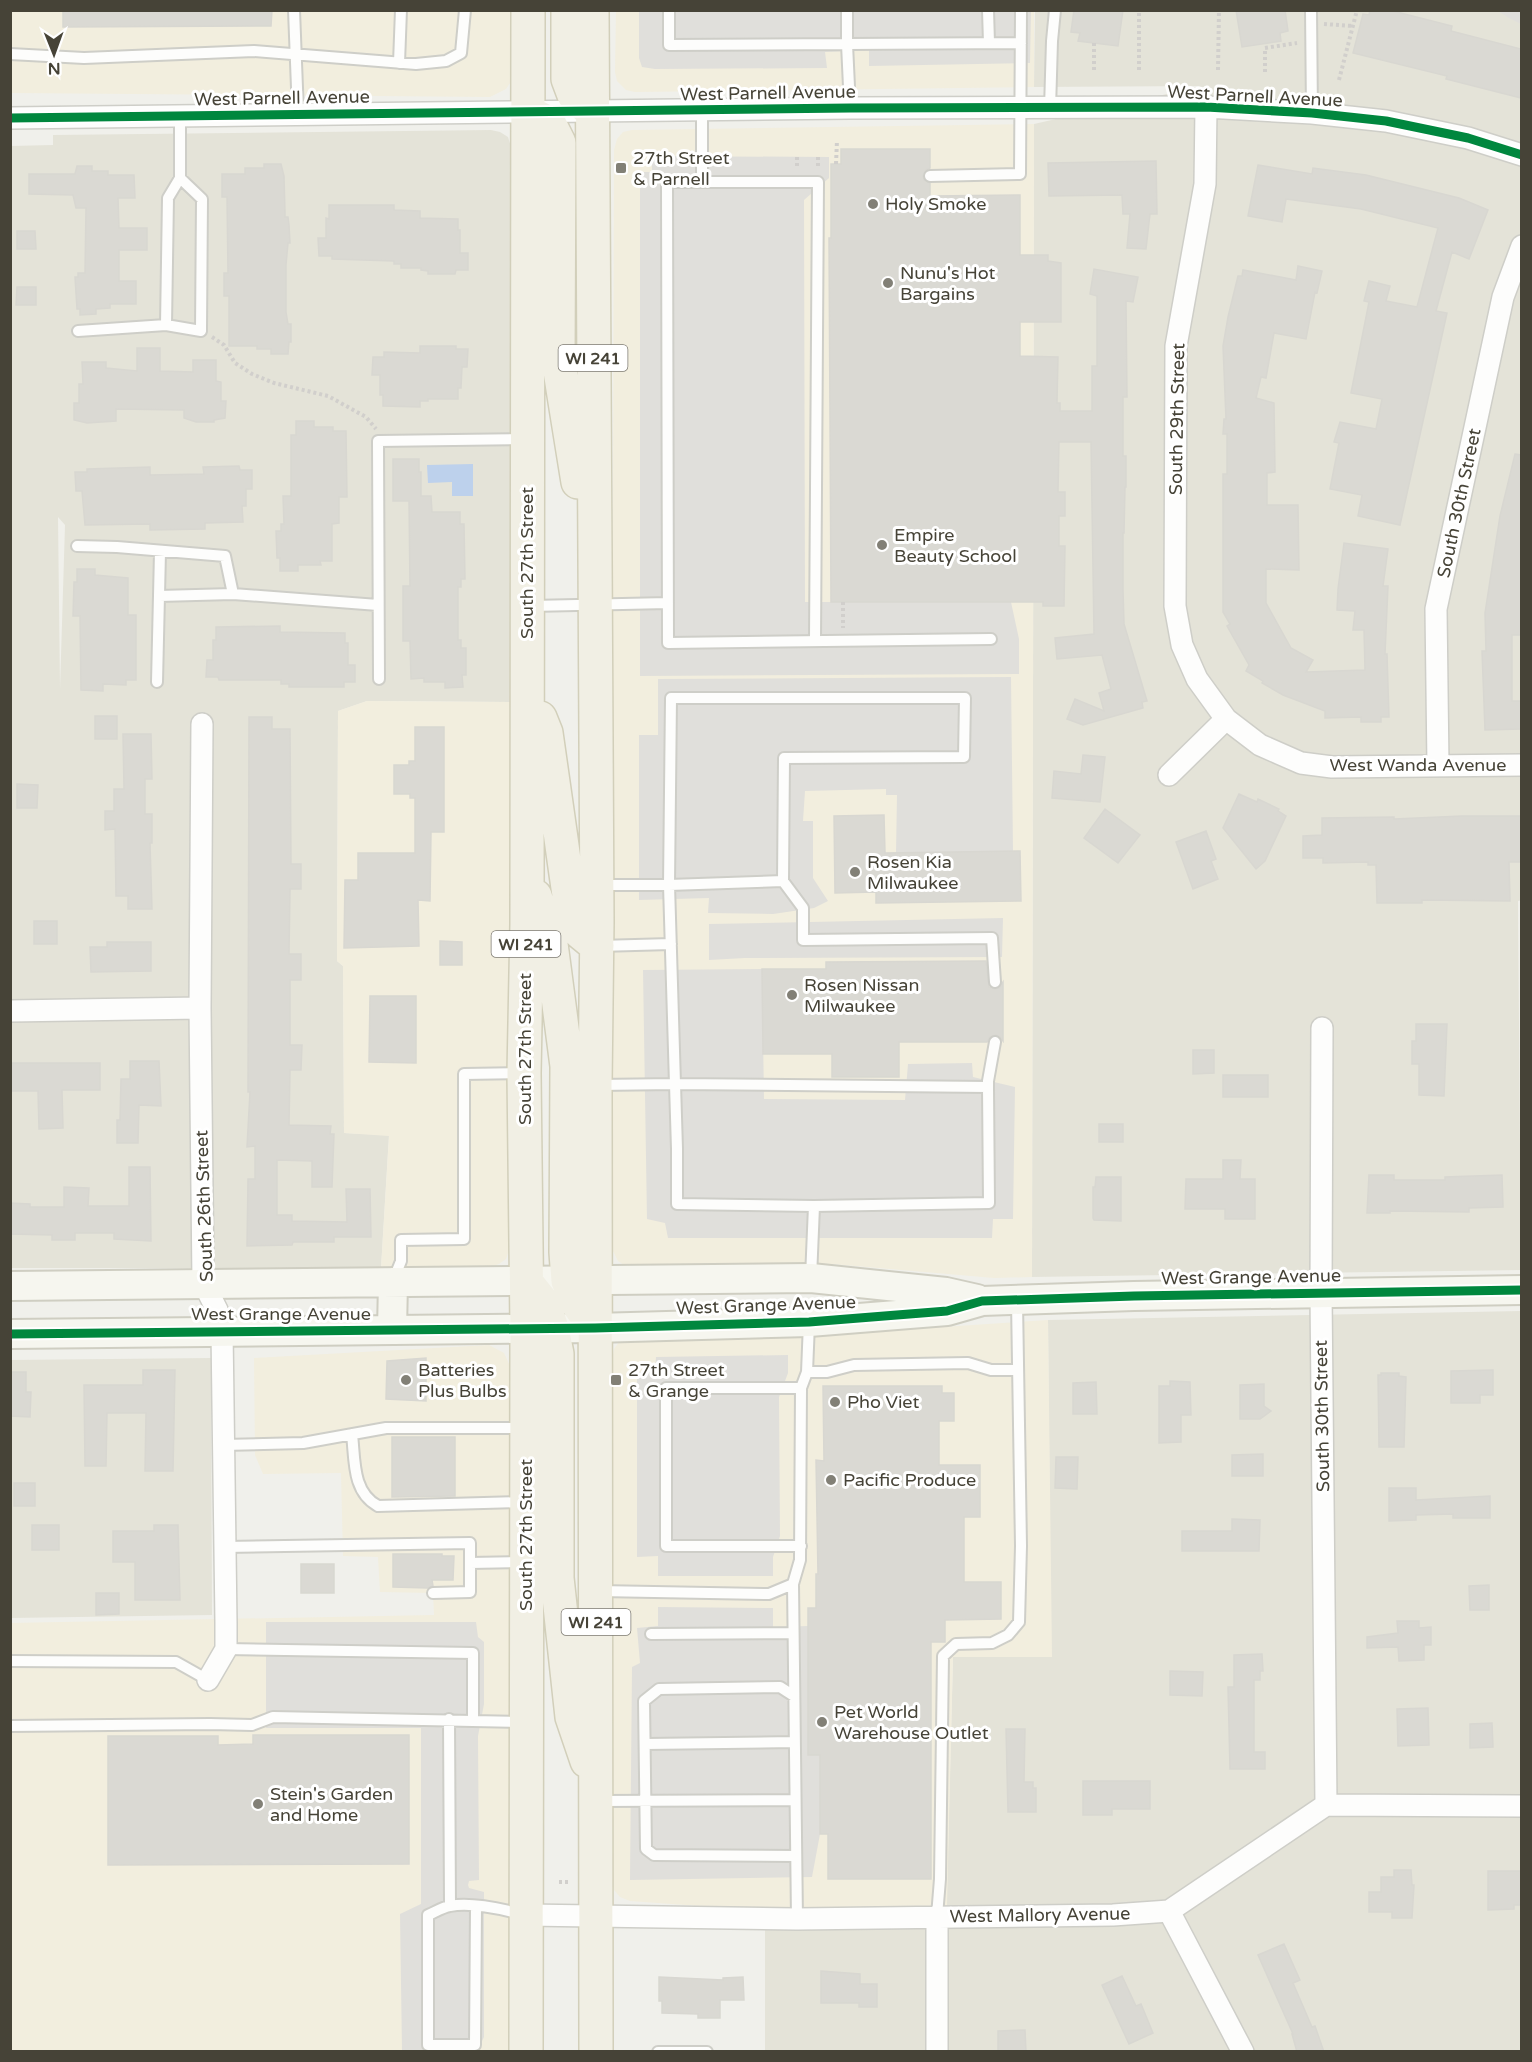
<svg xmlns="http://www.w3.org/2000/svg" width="1532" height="2062" font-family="'Varela Round',sans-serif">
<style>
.residential{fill:#e4e3d8;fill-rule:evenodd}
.commercial{fill:#f2eede}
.parking{fill:#e0dfdb}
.water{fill:#bdd1ec}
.building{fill:#dad9d3;stroke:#d8d7d1;stroke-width:1.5}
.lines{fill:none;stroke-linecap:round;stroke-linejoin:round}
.lane-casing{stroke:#cecec8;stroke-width:14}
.street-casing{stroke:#cecec8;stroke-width:24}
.secondary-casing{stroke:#cfcec2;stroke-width:32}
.primary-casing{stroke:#d2cfba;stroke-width:36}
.path{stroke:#d1cfcc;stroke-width:4;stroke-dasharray:3 3;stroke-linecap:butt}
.lane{stroke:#fdfdfc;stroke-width:10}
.street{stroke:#fdfdfc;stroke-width:21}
.secondary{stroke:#f6f6ef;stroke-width:28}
.primary{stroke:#f1efe4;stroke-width:33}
.cycleway-casing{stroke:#fff;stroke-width:13}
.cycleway{stroke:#00873e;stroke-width:9}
.poi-dot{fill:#828076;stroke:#fff;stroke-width:2}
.labels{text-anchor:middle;stroke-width:6;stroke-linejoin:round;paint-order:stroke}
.shield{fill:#fff;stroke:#7e7b73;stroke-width:1.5}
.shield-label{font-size:16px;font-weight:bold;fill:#464337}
.street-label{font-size:18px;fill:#464337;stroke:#fff}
.poi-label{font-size:18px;fill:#464337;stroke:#fff;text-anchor:start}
</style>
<rect width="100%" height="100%" fill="#f0f0eb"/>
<!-- residential -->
<path class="residential" d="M1035 11H1521L1522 900 1518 901 1521 1270 1032 1277 1034 124 1202 86 1034 87Z
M491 130 500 132 508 137 512 150V702L367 701 338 711 337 961 343 966 344 1133 389 1135 381 1268H11L10 146 53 145V135ZM58 517 65 525 60 689V688Z
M1521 1311V2051L765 2052V1928L946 1927 953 1657H1051L1048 1320Z
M211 1358 212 1615 11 1618 10 1360Z"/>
<!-- commercial -->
<path class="commercial" d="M11 11H511L512 72 510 83 506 89 490 97 11 93Z
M616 11H1034V87L635 92 626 90 617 81 615 72Z
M1034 124 1032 1277 994 1278 832 1264 632 1267 624 1265 618 1261 611 1247 614 150 617 139 623 132 632 130Z
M367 701 512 702 510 1247 506 1259 499 1264 490 1267 381 1268 389 1136 344 1133 343 966 337 961 338 711Z
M1048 1320 1052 1657H953L947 1906 727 1908 630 1901 620 1897 614 1890 611 1880 612 1360 614 1349 619 1342 627 1339 837 1334Z
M489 1345 504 1353 510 1366V2051H11L10 1623 434 1615 433 1593 380 1592 378 1557 343 1556 341 1473 263 1474 255 1455 254 1358Z"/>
<!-- parking -->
<path class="parking" d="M639 11H1031L1030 63 869 66V50L825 52 827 68 655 69 642 67 639 58Z
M1498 11H1521V24L1509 18Z
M652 156 829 157V178L804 200 805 602H1011L1019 639V674L640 676V172H652Z
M1011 677 1013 851 896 853 897 795H886V789L805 791 803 821H813V878L828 901 814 908 773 914 708 913 709 898 639 900V735H658V679Z
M1003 918 1002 957 745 958 709 960V924Z
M762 969 764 1099 905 1100 908 1064 972 1063 973 1077 1015 1087 1013 1219H993L992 1238H668L665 1223 647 1219 643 970Z
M788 1355V1373L779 1397 780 1536 773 1557V1576H658V1556L637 1557V1372H655L656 1357Z
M658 1607 773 1608V1627L808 1626V1754L820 1755V1834L812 1877 630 1880 632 1667 640 1663 637 1628 658 1626Z
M266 1622H476L478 1637 484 1642V1704L478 1736 479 1880 469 1881 468 1885 469 1888 484 1892V2037L478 2049 474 2051H402L400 1914 421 1904V1728H266Z"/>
<!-- water -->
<path class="water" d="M473 464V496H452V482L428 483 427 465Z"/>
<!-- building -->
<path class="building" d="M63 10H272L271 26 63 27Z
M1074 10H1123L1118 46 1078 41 1080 33 1071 32Z
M1236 10H1285L1288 31 1280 33 1281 41 1242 47Z
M1370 10H1389L1452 26 1451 31 1521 49V98L1446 79 1447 76 1353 53 1363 14 1369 15Z
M841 149H930V168L926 170 923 176 924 180 930 183V196L1020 195V255H1048V261L1061 263V322H1020V356L1058 357 1057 403H1060V411H1092V366H1097V296L1090 294 1094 269 1138 277 1133 302 1126 301 1127 397H1123V456H1126V487H1125L1124 533H1123V590L1124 624 1147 701 1142 702 1143 708 1083 725 1067 719 1075 699 1104 711 1099 693 1111 689 1102 655 1057 659 1055 638 1094 634 1091 442H1059L1058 492H1065V516H1059V546H1065L1064 606H1043V602H831L829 238H831V164H841Z
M1156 161 1157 214H1150L1146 249 1127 248 1130 214H1123L1122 195 1049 196 1048 163Z
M264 164H281L284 176 285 213V217H288L289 225 290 243H288L286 265V312L288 324H291V342H289L288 354H271V349H257V346H229V296H224V273H228L227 197H222V174H245V168H264Z
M1258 165 1312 174 1313 168 1366 175 1459 198 1488 210 1469 259 1452 252 1436 311 1447 313 1400 525 1358 516 1362 495 1330 489 1339 443 1334 442 1340 422 1376 429 1382 399 1351 393 1369 302 1364 301 1369 281 1390 286 1386 301 1417 307 1438 228 1361 209 1286 199 1282 222 1248 216Z
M77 166H92V171H108V175H134L135 198H118L119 228H147V250H119V281H136V304H110V308L96 309V314L80 315V309H77L75 277H78V273H85L86 208H76L73 195 29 194V174H75Z
M329 205H394V210L420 211V218L458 219V230H460V253H468V270H456L455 274H428V271L421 270V268H401V264H394V261L332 259V256H319L318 238H326V218L329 219Z
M17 231H35L36 249H17Z
M1298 266 1322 271 1317 293 1315 292 1306 339 1274 333 1266 378 1261 377 1256 398 1274 403 1275 472 1267 473V505H1298L1299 570 1266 569V603L1291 648 1313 660 1306 672 1365 670 1364 630H1353L1355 611 1337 610 1338 589 1344 543 1388 549 1383 586H1388L1385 654H1387L1389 717H1381V722H1361V717L1325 718V711L1283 695 1262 683 1263 681 1246 671 1249 665 1227 626 1230 624 1223 612V474H1227V434H1223L1224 419H1226L1223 346 1228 317 1238 276H1242L1243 270 1296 280Z
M17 287H36V305H16Z
M420 346H456V349H468L467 367H462L461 388H458V399H428V401H420V407L383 406V395H380V375H372L373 357H384V352L420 353Z
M137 348H160V371L193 372V360H216V381L221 382V401H226L225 418 214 420V422H196L184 418V410L116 409V421L87 423 74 420V403H79V384H83L82 362H106V368L137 371Z
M296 421H314V427H333V431H346L347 497H339V523L332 524V561H320L321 565H298V571H280V558H277L276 531H281V524H284L283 496H291V435H296Z
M1515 454 1521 455V635H1512V701H1521V729L1485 730 1482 651H1486L1485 613 1500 516Z
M393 459H419V472H421V496H431L432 512H460V524H464L465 579H461V587H458V640H461V648H466V675H462L463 687 445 688V682H424V678L411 679 410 641H403V586H410L409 501H393Z
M239 466 240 470H252V489H246V506H242L243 522 205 523V529L150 530V524L85 525 82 491H76L75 472H87V469L150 467V475L204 474 203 467Z
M77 569H95V575L128 578V615H136V680H126V685L103 684V691L81 690 80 616H73L74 582H77Z
M280 626V632L345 633V643H348V665H355V682H344V687H289V684H281V680H219L218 677H206L207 660H213V640H216V627Z
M95 716H117V739H95Z
M249 717H272V729H290L291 864H301V889H290L289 954H301V980H290V1045H302L301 1070H290L289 1125 331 1126 330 1134H334L332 1187H312V1161L277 1160V1215H292V1221L347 1222 346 1189H370L371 1237H334V1242H293L292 1245 247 1246 248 1179H255V1146L247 1147 250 1092H248Z
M415 727H444V832H431L430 901 418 900 419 946 344 948 345 880H358V853H415V798H410V794H394V765H409V761H415Z
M123 734H151L152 779H145V814H152V843H150L152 909H128V896H116L115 829 105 830V811H114V789H124Z
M1083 755 1105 757 1100 802 1052 798 1054 771 1081 774Z
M17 784 38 785 37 808H17Z
M1239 794 1257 802 1258 799 1279 809 1278 811 1286 816 1265 861 1256 869 1223 828Z
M1105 809 1140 835 1118 863 1084 838Z
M884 815 885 853 1020 851 1021 901 876 903V892L835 893 834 816Z
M1462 816H1521V862H1509L1510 901 1422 900V903H1377L1376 865H1368V862L1323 863V858H1303V836L1322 835V818L1394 817V819Z
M1206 831 1216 859 1211 861 1218 879 1193 889 1176 842Z
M34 921H57V944H34Z
M440 941 462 942V965H440Z
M107 942H151V971L91 972 90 947H107Z
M986 961 989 987 995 989 999 988 1003 982V1041L1000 1037 996 1035 990 1037 987 1042H899V1077H832V1054H763L762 969H826V962Z
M370 996H416V1063L369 1062Z
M1416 1024H1447L1444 1096 1419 1095V1064H1412V1041H1416Z
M1193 1050H1214V1073L1193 1074Z
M130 1061H159L161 1106 139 1105 138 1143H117V1120H120L121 1079H130Z
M10 1063H100V1090H62L63 1128 39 1129 38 1091H10Z
M1223 1075H1268V1097H1223Z
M1099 1124H1123V1142H1099Z
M1223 1160H1241L1240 1179H1255V1219H1225V1209H1185L1186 1179H1223Z
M129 1167H150L151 1241 114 1239V1233H75V1240H52V1235L10 1234V1203L30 1204V1207H64V1187L89 1188 88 1206H129Z
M1369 1175H1394V1180H1445V1177L1502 1175 1503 1207 1469 1208V1212L1390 1211V1213H1367Z
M1096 1177H1121V1221L1094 1220 1093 1218V1187H1095Z
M426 1358V1401L386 1399 387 1361Z
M143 1370H175L173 1471H145L146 1413H107L106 1466H85L84 1385H143Z
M1493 1370V1395H1480V1403H1451V1371Z
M10 1372H26V1392H31L30 1417 10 1416Z
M1381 1373H1399V1376L1406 1377 1404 1447H1379L1378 1375H1381Z
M1170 1381 1190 1382 1191 1415H1181V1442L1159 1443V1386H1170Z
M1096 1382 1097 1414H1073V1383Z
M1264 1384V1406L1271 1411 1260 1419H1240V1385Z
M823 1386H942V1393H954V1421H939V1465H980V1517H964V1582H1001V1619L945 1620V1642H931V1879H828V1834H820V1755H808V1608H816V1574H818L816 1460 824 1461Z
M392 1437H455V1496L392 1497Z
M1263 1454V1476H1232V1455Z
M1056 1457H1078L1077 1489 1055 1488Z
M14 1483H35V1506H14Z
M1389 1488H1416V1500L1490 1496V1518H1453V1514L1416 1515V1520L1389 1521Z
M1232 1519 1260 1520 1259 1551H1182V1531H1232Z
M32 1525H59V1550H32Z
M154 1525H178L180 1600H135V1562H113V1531H154Z
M393 1554H442V1556H454L453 1580H432L433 1586 428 1588 393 1587Z
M301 1564H334V1593H301Z
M1489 1585V1610H1470L1469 1586Z
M96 1593H119V1614L96 1615Z
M1397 1621H1419V1628L1431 1627V1645H1424V1660L1399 1661 1398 1647 1367 1648V1637L1398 1633Z
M1262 1654 1263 1671H1260V1680H1254V1752H1265V1769H1230L1228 1687H1234V1655Z
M1170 1671 1203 1672 1202 1696 1170 1695Z
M1428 1708 1429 1745 1398 1746 1397 1709Z
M1492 1723 1493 1747 1470 1748V1724Z
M1006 1729H1025L1024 1782H1033V1788H1036V1812H1008Z
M253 1735H409V1864L108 1865V1736H218V1745L253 1744Z
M1083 1781H1150V1809H1112V1815H1083Z
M1394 1870H1411L1412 1885H1414L1412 1918H1392V1912H1369V1892H1381V1877H1394Z
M1488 1871H1521V1905H1514V1909L1488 1910Z
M1284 1944 1300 1980 1293 1983 1312 2027 1315 2026 1324 2052H1297L1292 2034H1293L1258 1955Z
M821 1971 860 1974V1984H877V2007H859V2003H821Z
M1122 1976 1136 2006 1141 2004 1153 2033 1129 2044 1102 1985Z
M659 1977 723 1980V1978L743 1977 744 2000H720V2018H698V2014L662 2013V2001H659Z
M1025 2030 1026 2052H998V2031Z"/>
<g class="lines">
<!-- lane casing -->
<g class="lane-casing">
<path id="lane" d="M294 10 298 114
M669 10V45L847 44V10
M988 10 989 43
M1311 10 1312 113
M10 54 84 58 254 51 416 64 446 61 461 53 465 10
M399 63 401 10
M850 108 847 44 1021 43
M1050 109 1052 41 1055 10
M702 110V182H667L668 643 991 639
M930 176 1020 174 1021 10
M702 182H818L815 641
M166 325 201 331 202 199 180 178
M78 331 166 325 168 198 180 178V116
M77 546 117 547 225 556 233 594
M159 596 233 594 378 605
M531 606 668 603
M379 679 378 441 524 439
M157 682 160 552
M783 881 669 885 671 698H965L964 757 784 758 783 881 803 908V940L992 938 995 982
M599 946 671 944
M598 1085 675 1084 669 885H600
M988 1087 675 1084 677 1149V1204L814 1206 989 1203 988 1087V1081L995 1042
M811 1278 814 1206
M393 1281 401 1261V1240L464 1239V1074L522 1073
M807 1372H827L854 1365 968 1363 991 1370H1017
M352 1434C355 1460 352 1492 378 1506L522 1502
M223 1445 303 1443 386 1428H523
M801 1546H666V1388H801
M225 1547 470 1543V1563L522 1562
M793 1584 797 1919
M599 1591 769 1594 793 1584 800 1560 801 1388 807 1372 809 1323
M433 1593 470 1592V1563
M651 1634 793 1633
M226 1649 473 1653V1720
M10 1661 176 1662 208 1680
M794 1696 780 1687 659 1689 644 1701 646 1849 654 1855 796 1856
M449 1719 450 1906
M10 1726 210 1724 252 1725 273 1717 522 1722
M645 1744 794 1742
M599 1801 795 1800
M476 1906 475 2045H428V1915C435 1912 443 1907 450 1906 469 1902 502 1909 521 1914
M937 1916 940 1879 943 1656 956 1644 992 1643 1008 1635 1019 1622 1021 1546 1017 1302
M658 2052H707"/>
</g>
<!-- street casing -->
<g class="street-casing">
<path id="street" d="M1206 107 1205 184 1176 346 1175 606 1182 645 1197 679 1226 719
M10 118 850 108 1206 107 1312 113 1386 121 1468 138 1522 155
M202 724 200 1008 203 1282 217 1310 222 1331 226 1623V1649L208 1680
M1438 766 1436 609 1503 297 1522 246
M1169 775 1226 719 1260 745 1301 763 1332 767 1522 765
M10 1011 200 1008
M1322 1028 1321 1293 1326 1805
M1169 1911 1243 2052
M526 1915 797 1919 1113 1915 1169 1911 1326 1805 1522 1806
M937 2052V1916"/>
</g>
<!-- secondary casing -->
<g class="secondary-casing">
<path id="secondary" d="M10 1286 811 1278 946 1292 977 1299
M392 1330 393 1282
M10 1334 595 1328 809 1322 947 1311 982 1301 1134 1296 1522 1290"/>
</g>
<!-- primary casing -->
<g class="primary-casing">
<path id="primary" d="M568 10V79L574 95 592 112
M592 10 597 922 595 1085 596 2052
M528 112 549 123 559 143 558 358 578 482
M540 718 546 733 571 909 580 932 597 946
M535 896 551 944 567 1066 566 1252 568 1281 578 1304 595 1328
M527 1283 543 1303 552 1328 557 1354V1578L572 1717 587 1761
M526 2052 527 1329 524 1073 527 924 528 10"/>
</g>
<!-- path -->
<path class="path" d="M1324 24 1353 26
M1094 43V71
M1139 70V10
M1218 70 1219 10
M1265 72V48L1297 43
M1339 80 1357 10
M797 157V169
M818 157V169
M836 164 837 140
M212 337 224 345 235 363 252 374 274 383 328 396 366 417 376 429
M843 602V628
M559 1882H570"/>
<!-- lane -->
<use href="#lane" class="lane"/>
<!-- street -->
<use href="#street" class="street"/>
<!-- secondary -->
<use href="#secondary" class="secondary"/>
<!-- primary -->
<use href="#primary" class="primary"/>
<!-- cycleway casing -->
<g class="cycleway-casing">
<path id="cycleway" d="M10 118 850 108 1206 107 1312 113 1386 121 1468 138 1522 155
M10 1334 595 1328 809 1322 947 1311 982 1301 1134 1296 1522 1290"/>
</g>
<!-- cycleway -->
<use href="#cycleway" class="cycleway"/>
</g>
<!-- markers -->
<g class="poi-dot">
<rect x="615" y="162" width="12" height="12" rx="3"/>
<circle cx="873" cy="204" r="6"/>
<circle cx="888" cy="283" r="6"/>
<circle cx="882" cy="545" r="6"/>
<circle cx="855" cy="872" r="6"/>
<circle cx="792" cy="995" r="6"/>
<circle cx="406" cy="1380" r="6"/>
<rect x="610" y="1374" width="12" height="12" rx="3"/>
<circle cx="835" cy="1402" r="6"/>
<circle cx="831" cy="1480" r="6"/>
<circle cx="822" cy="1722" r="6"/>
<circle cx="258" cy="1804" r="6"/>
</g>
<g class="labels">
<!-- shield labels -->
<g class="shield">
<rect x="558.5" y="345" width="69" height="26" rx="4.5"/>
<rect x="491.5" y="931" width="69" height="26" rx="4.5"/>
<rect x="561.5" y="1609" width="69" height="26" rx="4.5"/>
</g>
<g class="shield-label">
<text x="593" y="364">WI 241</text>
<text x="526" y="950">WI 241</text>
<text x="596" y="1628">WI 241</text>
</g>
<!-- street labels -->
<g class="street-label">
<text transform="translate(768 93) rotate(-1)" y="6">West Parnell Avenue</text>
<text transform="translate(1255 96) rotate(3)" y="6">West Parnell Avenue</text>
<text transform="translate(282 98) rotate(-1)" y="6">West Parnell Avenue</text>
<text transform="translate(1177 419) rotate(-89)" y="6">South 29th Street</text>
<text transform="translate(1459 503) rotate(-78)" y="6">South 30th Street</text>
<text transform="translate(527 563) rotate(-90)" y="6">South 27th Street</text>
<text x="1418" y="771">West Wanda Avenue</text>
<text transform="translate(525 1049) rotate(-90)" y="6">South 27th Street</text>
<text transform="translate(204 1206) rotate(-92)" y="6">South 26th Street</text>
<text transform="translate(1251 1277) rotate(-1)" y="6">West Grange Avenue</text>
<text transform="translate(766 1305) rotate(-2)" y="6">West Grange Avenue</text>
<text x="281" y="1320">West Grange Avenue</text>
<text transform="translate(1322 1416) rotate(-91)" y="6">South 30th Street</text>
<text transform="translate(526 1535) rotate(-90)" y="6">South 27th Street</text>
<text transform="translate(1040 1915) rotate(-1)" y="6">West Mallory Avenue</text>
</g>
<!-- poi labels -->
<g class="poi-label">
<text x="633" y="164">27th Street<tspan x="633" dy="21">&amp; Parnell</tspan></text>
<text x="885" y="210">Holy Smoke</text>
<text x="900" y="279">Nunu's Hot<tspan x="900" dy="21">Bargains</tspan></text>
<text x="894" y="541">Empire<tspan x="894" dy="21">Beauty School</tspan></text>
<text x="867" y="868">Rosen Kia<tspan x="867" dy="21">Milwaukee</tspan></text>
<text x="804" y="991">Rosen Nissan<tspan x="804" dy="21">Milwaukee</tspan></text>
<text x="418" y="1376">Batteries<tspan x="418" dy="21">Plus Bulbs</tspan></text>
<text x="628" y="1376">27th Street<tspan x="628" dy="21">&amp; Grange</tspan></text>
<text x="847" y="1408">Pho Viet</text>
<text x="843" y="1486">Pacific Produce</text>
<text x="834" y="1718">Pet World<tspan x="834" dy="21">Warehouse Outlet</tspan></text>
<text x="270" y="1800">Stein's Garden<tspan x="270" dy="21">and Home</tspan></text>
</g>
</g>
<!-- border -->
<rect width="1532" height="2062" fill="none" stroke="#464337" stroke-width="24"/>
<!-- north arrow -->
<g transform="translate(54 54) rotate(179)" stroke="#ffffff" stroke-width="4.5" paint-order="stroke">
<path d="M0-4.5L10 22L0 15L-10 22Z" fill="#464337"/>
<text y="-9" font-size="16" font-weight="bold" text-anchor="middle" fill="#464337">N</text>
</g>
</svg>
